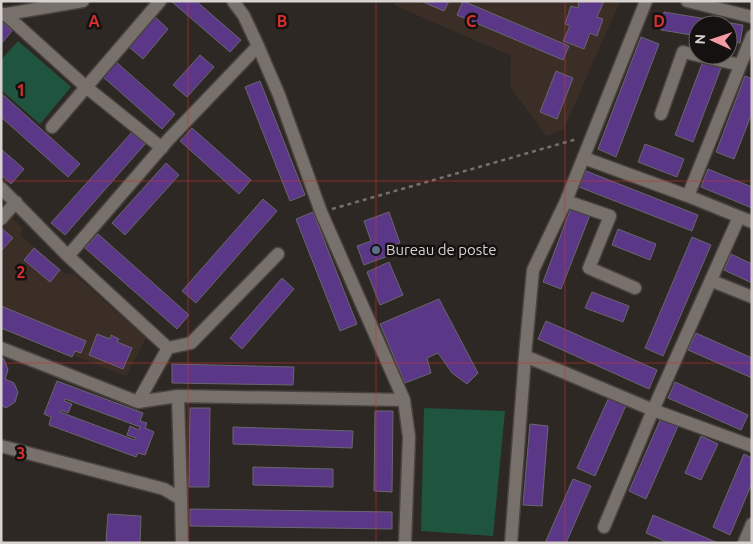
<svg xmlns="http://www.w3.org/2000/svg" width="753" height="544" font-family="Ubuntu,sans-serif">
<style>
.built{fill:#3b2e27}
.green{fill:#1f553f}
.building{fill:#5a3887;stroke:#69666e;fill-rule:evenodd}
.lines{fill:none;stroke-linecap:round;stroke-linejoin:round}
.minor-casing{stroke:#494340;stroke-width:15}
.path{stroke:#76716e;stroke-width:2.5;stroke-dasharray:4 4;stroke-linecap:butt}
.minor{stroke:#77706b;stroke-width:12}
.grid{fill:none;stroke:#d63130;stroke-width:1;stroke-opacity:0.55}
.service-dot{fill:#5c6f8a;stroke:#141110;stroke-width:2}
.labels{text-anchor:middle;stroke-width:5;stroke-linejoin:round;paint-order:stroke}
.poi-label{font-size:15px;fill:#d8d3d1;stroke:#141110;text-anchor:start}
.grid-label{font-size:16px;text-anchor:middle;font-weight:bold;fill:#d63130;stroke:#141110;stroke-width:5;stroke-linejoin:round;paint-order:stroke}
</style>
<rect width="100%" height="100%" fill="#2e2824"/>
<!-- built -->
<path class="built" d="M396 1H620L564 129 546 136 510 87 511 56 394 5Z
M12 218 23 228 20 235 66 274 73 273 146 338 126 376 1 327V229Z"/>
<!-- green -->
<path class="green" d="M18 41 71 87 40 124 1 90V60Z
M424 408 505 411 493 536 421 531Z"/>
<!-- building -->
<path class="building" d="M171 1H196L241 40 230 52Z
M421 1H449L444 11Z
M463 1 569 46 563 60 457 15Z
M579 1H604L597 17 603 19 597 36 590 33 584 49 563 41 570 26 565 24 571 6 578 8Z
M664 12 743 25 740 43 728 41V25H698V36L661 30Z
M155 17 168 29 143 59 129 47Z
M1 21 12 31 1 44Z
M641 37 659 44 616 157 598 149Z
M200 55 214 67 187 97 173 85Z
M115 61 175 114 162 129 102 76Z
M703 61 721 68 693 142 675 135Z
M556 71 573 78 557 119 540 112Z
M745 76 752 79V113L734 159 716 152Z
M260 81 305 195 290 201 245 87Z
M1 93 80 164 68 177 1 117Z
M192 128 251 180 239 194 180 141Z
M132 132 145 144 65 235 51 223Z
M645 144 684 159 677 177 638 162Z
M1 149 24 169 11 184 1 175Z
M166 163 179 175 125 235 112 223Z
M708 169 752 187V208L701 187Z
M586 171 698 215 692 231 579 187Z
M263 199 277 211 196 303 182 291Z
M571 208 590 215 561 289 543 282Z
M313 212 357 324 340 331 296 219Z
M389 212 400 243 385 248 388 256 364 265 357 246 371 241 364 221Z
M1 228 13 238 1 251Z
M618 229 656 244 650 260 612 245Z
M98 234 189 315 177 329 85 248Z
M692 237 711 245 663 356 645 348Z
M34 248 60 270 50 282 24 260Z
M731 254 752 264V283L724 270Z
M389 262 403 295 380 305 367 272Z
M282 278 294 289 242 349 230 338Z
M592 292 629 306 623 322 585 308Z
M439 299 478 373 467 384 452 373 438 353 427 358 431 373 405 383 380 324Z
M1 306 86 341 81 353 75 351 72 357 1 328Z
M546 321 657 370 649 389 538 339Z
M696 333 752 358V378L688 350Z
M97 334 110 339 111 335 119 339 117 342 132 348 123 369 89 355Z
M1 358 4 359 8 370 5 379 14 383 18 392 15 402 6 408 1 405Z
M172 364 294 367 293 385 172 383Z
M57 381 143 413 140 421 147 423 145 428 154 432 145 455 138 453 136 457 49 425 51 417 44 414ZM65 399 140 427 139 430 130 426 127 435 136 438 135 440 60 412 61 410 68 413 72 404 64 401Z
M675 382 748 415 741 430 668 398Z
M610 395 627 403 595 476 577 468Z
M190 408H210L209 487H189Z
M375 411H393L392 492 374 491Z
M661 418 678 426 646 499 629 491Z
M530 424 548 426 542 506 523 505Z
M233 427 353 431 352 448 233 444Z
M701 436 718 444 701 480 685 473Z
M744 454 752 458V483L730 535 713 527Z
M253 467 333 469V487L253 485Z
M573 479 591 486 566 543H545Z
M190 509 392 512V529L190 526Z
M108 514 141 516 140 543 106 542Z
M653 515 718 543H669L646 533Z"/>
<g class="lines">
<!-- minor casing -->
<g class="minor-casing">
<path id="minor" d="M233 1 244 16 258 46 279 95 321 212 404 400 409 437 405 543
M687 1 752 17
M5 14 86 87 162 148
M1 15 83 1
M661 114 683 52 740 65
M52 127 160 1
M584 158 688 196 752 222
M1 188 68 256 168 348
M688 196 752 36
M566 201 610 216 589 268 635 288
M1 219 16 202
M68 256 169 139 258 46
M712 281 752 297
M1 348 138 402 178 396 404 400
M525 356 653 410 752 446
M178 396 181 499
M138 402 168 348 191 343 278 254
M1 446 164 489 181 499 182 543
M604 527 653 410 739 217
M511 543 525 356 533 270 566 201 646 1
M744 543 752 524"/>
</g>
<!-- path -->
<path class="path" d="M332 209 577 139"/>
<!-- minor -->
<use href="#minor" class="minor"/>
</g>
<!-- grid -->
<path class="grid" d="M188 1V543M376 1V543M565 1V543M1 181H752M1 363H752"/>
<!-- markers -->
<circle class="service-dot" cx="376" cy="250" r="5"/>
<g class="labels">
<!-- poi labels -->
<g class="poi-label">
<text x="386" y="255">Bureau de poste</text>
</g>
</g>
<g class="grid-label">
<text x="94" y="27">A</text>
<text x="282" y="27">B</text>
<text x="471" y="27">C</text>
<text x="659" y="27">D</text>
<text x="21" y="96">1</text>
<text x="21" y="278">2</text>
<text x="21" y="459">3</text>
</g>
<!-- border -->
<rect width="753" height="544" fill="none" stroke="#d8d3d1" stroke-width="5"/>
<!-- north arrow -->
<g transform="translate(713 40) rotate(273)"><circle r="24" fill="#141110" stroke="#625f5d"/>
<path d="M0-4L9 19L0 12L-9 19Z" fill="#f49aa3"/>
<text y="-8" font-size="14" font-weight="bold" text-anchor="middle" fill="#d8d3d1">N</text>
</g>
</svg>
